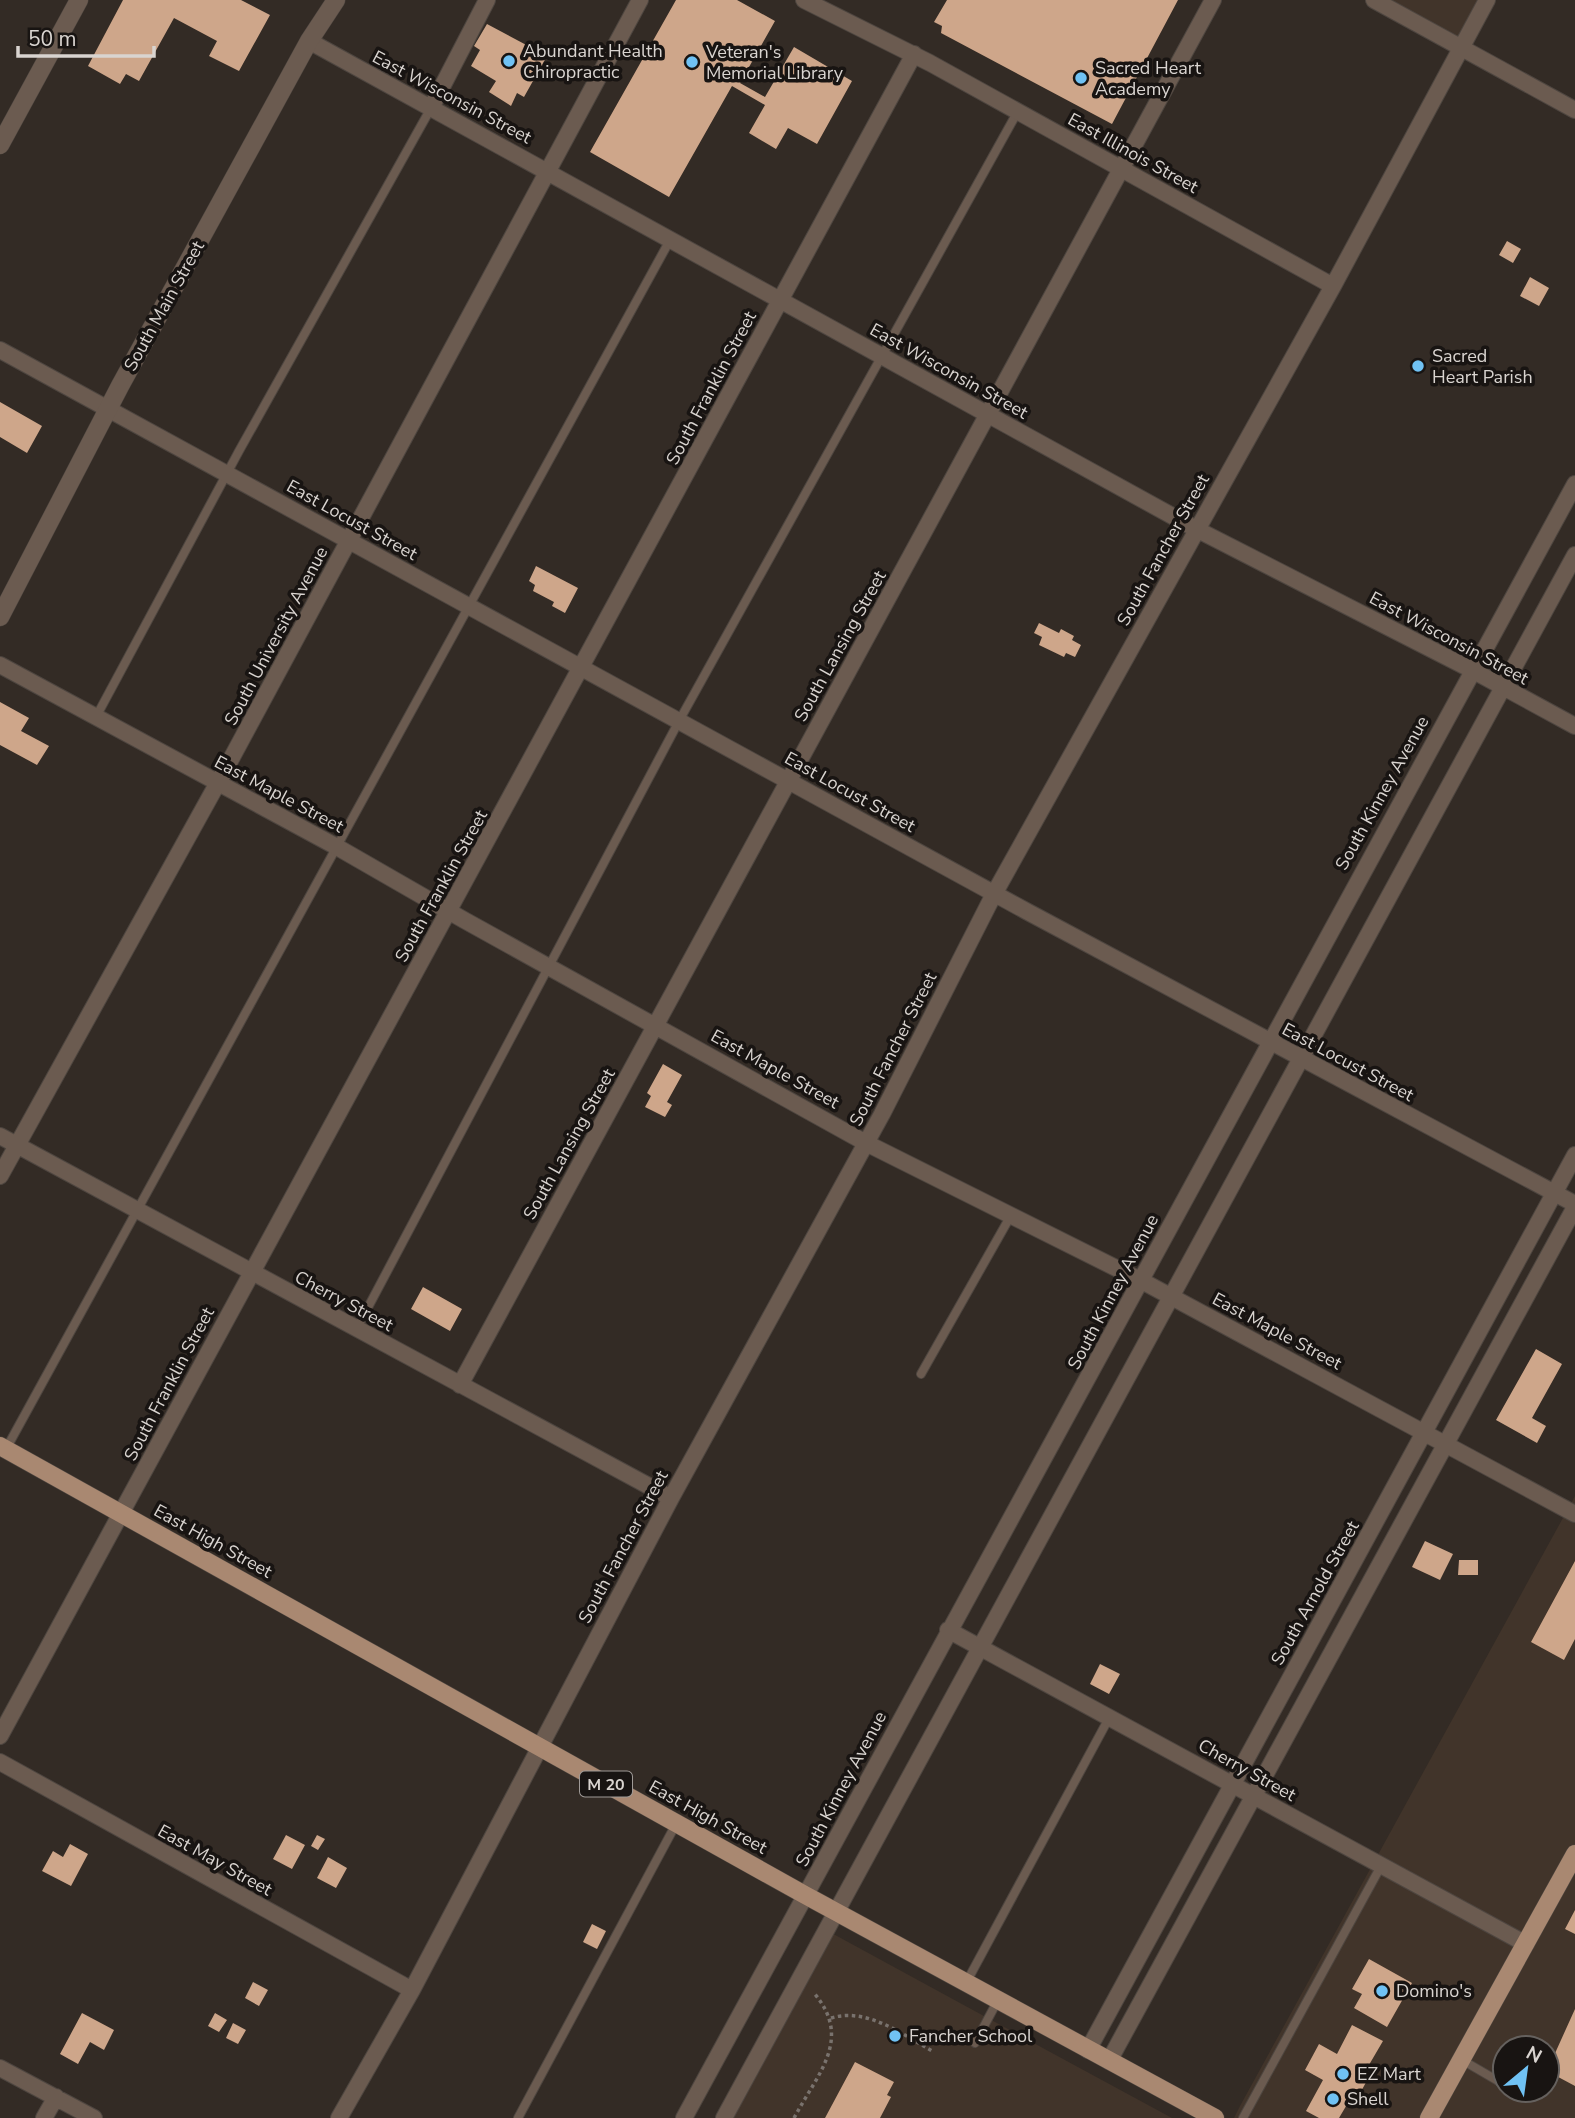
<svg xmlns="http://www.w3.org/2000/svg" width="1575" height="2118" font-family="'Nunito Sans',sans-serif">
<style>
.built{fill:#41342a;fill-rule:evenodd}
.building{fill:#cea68a}
.lines{fill:none;stroke-linecap:round;stroke-linejoin:round}
.service-casing{stroke:#4e4640;stroke-width:10}
.minor-casing{stroke:#4e4640;stroke-width:18}
.tertiary-casing{stroke:#4e4640;stroke-width:19}
.primary-casing{stroke:#4e4640;stroke-width:19}
.path{stroke:#79726d;stroke-width:3.5;stroke-dasharray:3.5 3.5;stroke-linecap:butt}
.service{stroke:#6b5b50;stroke-width:8}
.minor{stroke:#6b5b50;stroke-width:16}
.tertiary{stroke:#6b5b50;stroke-width:18}
.primary{stroke:#a98871;stroke-width:18}
.poi-dot{fill:#70c2f4;stroke:#181412;stroke-width:2.5}
.labels{text-anchor:middle;stroke-width:7;stroke-linejoin:round;paint-order:stroke}
.shield{fill:#181412;stroke:#9f9a97;stroke-width:2}
.shield-label{font-size:16px;font-weight:bold;fill:#d9d4d0}
.poi-label{font-size:18px;fill:#d9d4d0;stroke:#181412;text-anchor:start}
.street-label{font-size:18px;fill:#d9d4d0;stroke:#181412}
</style>
<rect width="100%" height="100%" fill="#332b25"/>
<!-- built -->
<path class="built" d="M1375 0H1487L1461 46Z
M1575 1496V2118H1234L1240 2106ZM1505 2048H1547V2090H1505Z
M826 1930 960 2003 1172 2118H724Z"/>
<!-- building -->
<path class="building" d="M123 0H241L270 15 239 71 209 56 217 41 174 18 139 81 126 74 120 84 88 66Z
M676 0H737L775 21 740 83 765 97 794 47 852 81 817 144 788 128 776 149 749 133 765 105 732 86 669 197 590 152Z
M947 0H1178L1112 124 941 33 942 26 934 22Z
M487 24 547 56 524 97 517 93 511 106 489 92 496 81 471 66 480 50 474 46Z
M1507 241 1521 249 1513 263 1499 255Z
M1530 277 1549 288 1539 306 1520 296Z
M0 402 42 426 27 453 0 437Z
M536 566 578 588 565 613 552 606 554 602 533 591 535 585 529 581Z
M1039 623 1059 633 1061 629 1074 636 1072 640 1081 645 1075 657 1066 653 1064 657 1039 645 1042 637 1034 633Z
M0 702 29 718 21 731 49 746 37 765 0 745Z
M663 1064 682 1075 667 1102 672 1105 665 1117 645 1107 651 1096 647 1093Z
M423 1287 462 1309 450 1331 411 1309Z
M1536 1349 1562 1364 1532 1418 1546 1426 1537 1443 1496 1420Z
M1425 1541 1453 1554 1440 1580 1412 1567Z
M1459 1560H1478V1575H1458Z
M1575 1561V1639L1564 1660 1531 1642Z
M1100 1664 1120 1674 1109 1694 1090 1684Z
M286 1835 305 1845 292 1869 273 1859Z
M317 1835 325 1839 318 1850 311 1846Z
M70 1844 88 1854 71 1886 42 1871 53 1851 63 1857Z
M328 1857 347 1868 336 1888 317 1878Z
M1575 1910V1934L1565 1929Z
M592 1924 606 1931 597 1949 583 1942Z
M1369 1959 1412 1983 1387 2027 1354 2008 1362 1994 1352 1989Z
M253 1982 268 1990 259 2006 245 1998Z
M1575 2009V2086L1547 2071Z
M82 2013 114 2030 104 2050 90 2042 78 2064 60 2054Z
M215 2013 227 2020 219 2032 208 2026Z
M233 2023 246 2030 238 2044 226 2038Z
M1352 2025 1383 2041 1366 2070 1371 2073 1357 2099 1352 2096 1339 2118H1319L1306 2111 1323 2080 1305 2070 1319 2044 1337 2054Z
M855 2062 894 2082 887 2095 891 2097 880 2118H825Z"/>
<g class="lines">
<!-- service casing -->
<g class="service-casing">
<path id="service" d="M96 717 239 451 431 108
M356 1330 679 721 1018 111
M921 1374 1010 1217
M6 1449 670 240
M966 1983 1109 1718
M975 2043 998 2000
M1462 2060 1505 2085
M518 2118 676 1824
M1243 2118 1381 1866"/>
</g>
<!-- minor casing -->
<g class="minor-casing">
<path id="minor" d="M804 0 930 63 1333 286
M1374 0 1575 110
M309 41 1196 529 1472 670 1575 726
M431 108 487 0
M0 350 1028 912 1575 1204
M0 665 337 847 464 920 866 1143 1142 1281 1575 1514
M0 1136 671 1498
M0 1176 231 759 640 0
M460 1385 1213 0
M948 1630 1526 1944
M0 1736 914 54
M0 1762 412 1990
M1088 2050 1575 1155
M1109 2061 1575 1207
M0 2068 94 2118
M44 2118 56 2097
M339 2118 412 1990 671 1498 882 1114 994 894 1333 286 1487 0
M684 2118 1575 484
M724 2118 1575 555"/>
</g>
<!-- tertiary casing -->
<g class="tertiary-casing">
<path id="tertiary" d="M0 145 79 0
M0 617 120 386 309 41 336 0"/>
</g>
<!-- primary casing -->
<g class="primary-casing">
<path id="primary" d="M0 1446 805 1895 1215 2118
M1429 2118 1575 1854"/>
</g>
<!-- path -->
<path class="path" d="M831 2018C868 2007 903 2035 934 2052
M794 2118C818 2073 853 2039 814 1993"/>
<!-- service -->
<use href="#service" class="service"/>
<!-- minor -->
<use href="#minor" class="minor"/>
<!-- tertiary -->
<use href="#tertiary" class="tertiary"/>
<!-- primary -->
<use href="#primary" class="primary"/>
</g>
<!-- markers -->
<g class="poi-dot">
<circle cx="509" cy="61" r="7"/>
<circle cx="692" cy="62" r="7"/>
<circle cx="1081" cy="78" r="7"/>
<circle cx="1418" cy="366" r="7"/>
<circle cx="1382" cy="1991" r="7"/>
<circle cx="895" cy="2036" r="7"/>
<circle cx="1343" cy="2074" r="7"/>
<circle cx="1333" cy="2099" r="7"/>
</g>
<g class="labels">
<!-- shield labels -->
<rect class="shield" x="580" y="1771.5" width="52" height="25" rx="5"/>
<g class="shield-label">
<text x="606" y="1790">M 20</text>
</g>
<!-- poi labels -->
<g class="poi-label">
<text x="523" y="57">Abundant Health<tspan x="523" dy="21">Chiropractic</tspan></text>
<text x="706" y="58">Veteran's<tspan x="706" dy="21">Memorial Library</tspan></text>
<text x="1095" y="74">Sacred Heart<tspan x="1095" dy="21">Academy</tspan></text>
<text x="1432" y="362">Sacred<tspan x="1432" dy="21">Heart Parish</tspan></text>
<text x="1396" y="1997">Domino's</text>
<text x="909" y="2042">Fancher School</text>
<text x="1357" y="2080">EZ Mart</text>
<text x="1347" y="2105">Shell</text>
</g>
<!-- street labels -->
<g class="street-label">
<text transform="translate(452 97) rotate(28)" y="6">East Wisconsin Street</text>
<text transform="translate(1133 153) rotate(29)" y="6">East Illinois Street</text>
<text transform="translate(164 306) rotate(-61)" y="6">South Main Street</text>
<text transform="translate(949 371) rotate(29)" y="6">East Wisconsin Street</text>
<text transform="translate(711 388) rotate(-62)" y="6">South Franklin Street</text>
<text transform="translate(352 520) rotate(29)" y="6">East Locust Street</text>
<text transform="translate(1163 550) rotate(-61)" y="6">South Fancher Street</text>
<text transform="translate(276 636) rotate(-62)" y="6">South University Avenue</text>
<text transform="translate(1449 638) rotate(28)" y="6">East Wisconsin Street</text>
<text transform="translate(840 646) rotate(-61)" y="6">South Lansing Street</text>
<text transform="translate(850 792) rotate(29)" y="6">East Locust Street</text>
<text transform="translate(1382 793) rotate(-61)" y="6">South Kinney Avenue</text>
<text transform="translate(279 794) rotate(28)" y="6">East Maple Street</text>
<text transform="translate(441 886) rotate(-61)" y="6">South Franklin Street</text>
<text transform="translate(893 1049) rotate(-63)" y="6">South Fancher Street</text>
<text transform="translate(1348 1062) rotate(28)" y="6">East Locust Street</text>
<text transform="translate(775 1069) rotate(29)" y="6">East Maple Street</text>
<text transform="translate(569 1144) rotate(-61)" y="6">South Lansing Street</text>
<text transform="translate(1113 1292) rotate(-62)" y="6">South Kinney Avenue</text>
<text transform="translate(344 1301) rotate(28)" y="6">Cherry Street</text>
<text transform="translate(1277 1331) rotate(28)" y="6">East Maple Street</text>
<text transform="translate(169 1384) rotate(-62)" y="6">South Franklin Street</text>
<text transform="translate(213 1541) rotate(29)" y="6">East High Street</text>
<text transform="translate(623 1547) rotate(-62)" y="6">South Fancher Street</text>
<text transform="translate(1315 1593) rotate(-61)" y="6">South Arnold Street</text>
<text transform="translate(1247 1770) rotate(29)" y="6">Cherry Street</text>
<text transform="translate(841 1789) rotate(-62)" y="6">South Kinney Avenue</text>
<text transform="translate(708 1817) rotate(29)" y="6">East High Street</text>
<text transform="translate(215 1860) rotate(29)" y="6">East May Street</text>
</g>
</g>
<!-- north arrow -->
<g transform="translate(1526 2069) rotate(29)"><circle r="33" fill="#181412" stroke="#65615e" stroke-width="2"/>
<path d="M0-5L12 26L0 18L-12 26Z" fill="#70c2f4"/>
<text y="-10" font-size="19" font-weight="bold" text-anchor="middle" fill="#d9d4d0">N</text>
</g>
<!-- scale -->
<path d="M18 46v10h136v-10" fill="none" stroke="#d9d4d0" stroke-width="3.5"/>
<text x="28" y="46" font-size="21" fill="#d9d4d0" stroke="#181412" stroke-width="5" paint-order="stroke">50 m</text>
</svg>
